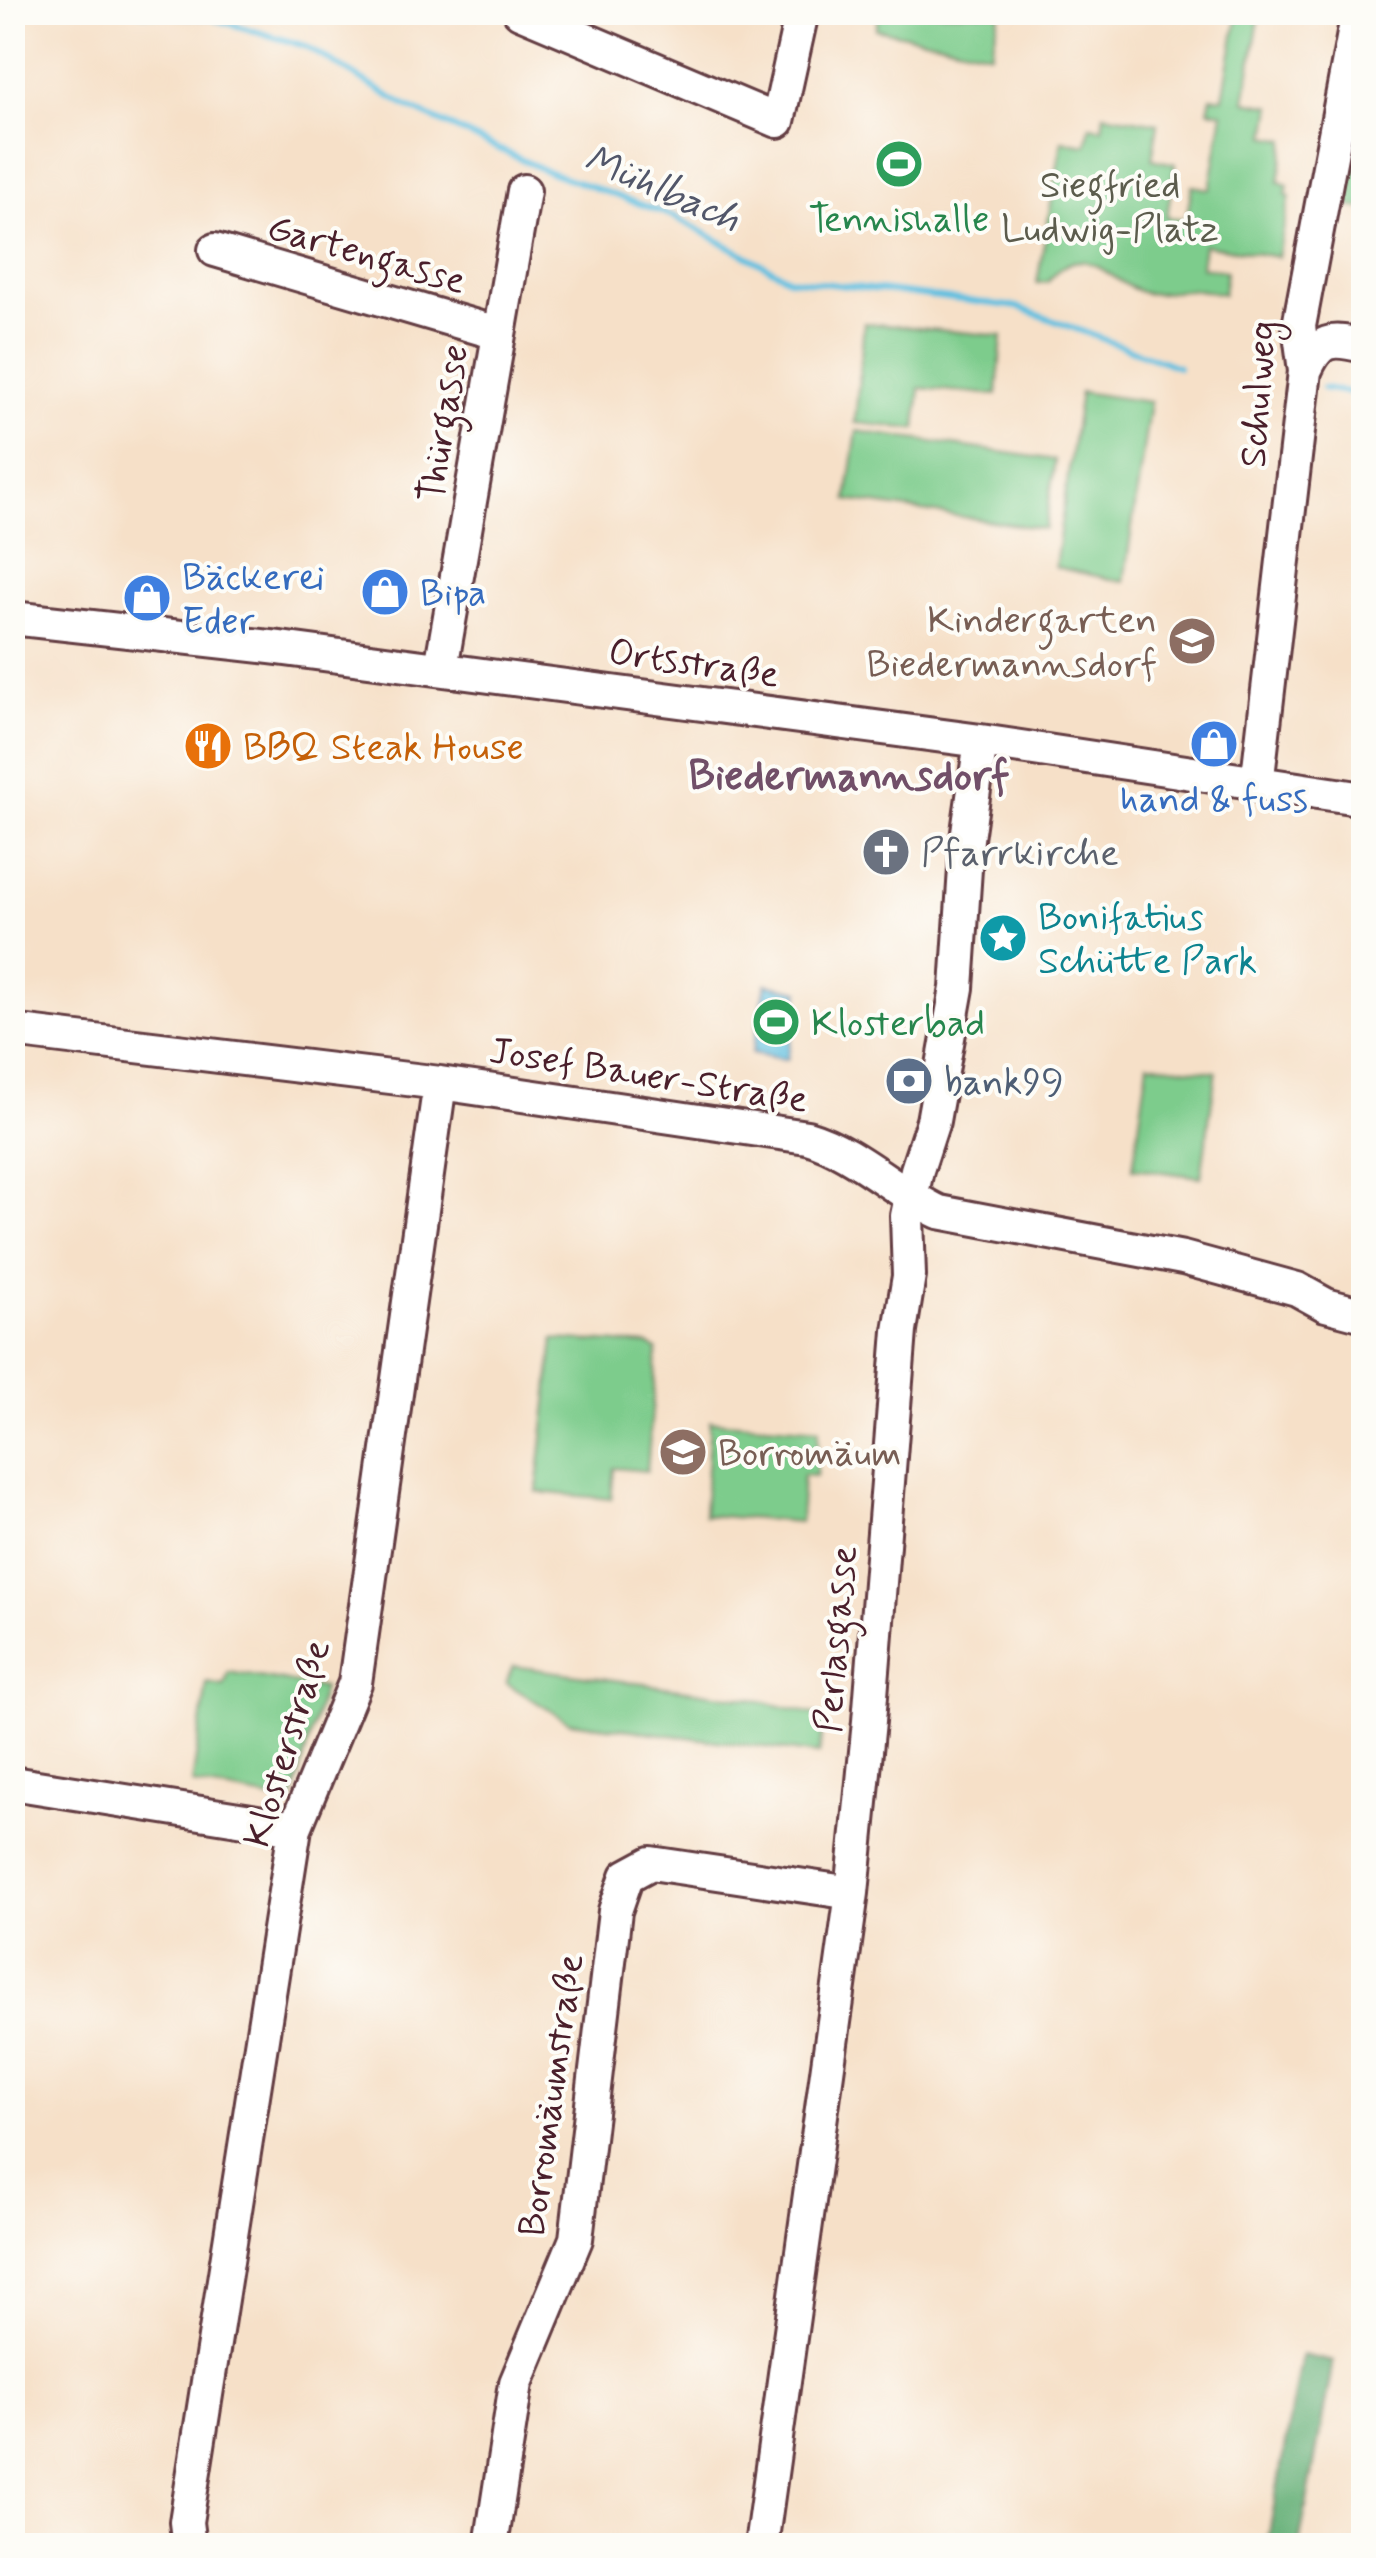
<svg xmlns="http://www.w3.org/2000/svg" width="1376" height="2558" font-family="Mynerve,sans-serif">
<style>
.green{fill:#7dcc8c;stroke:#64765c;stroke-width:2.5}
.forest{fill:#66b078;stroke:#586852;stroke-width:2.5}
.water{fill:#62c0e0;stroke:#567086;stroke-width:2.5}
.lines{fill:none;stroke-linecap:round;stroke-linejoin:round}
.stream{stroke:#62c0e0;stroke-width:6}
.minor-casing{stroke:#643c43;stroke-width:38}
.minor{stroke:#fff;stroke-width:32}
.labels{text-anchor:middle;stroke-width:8;stroke-linejoin:round;paint-order:stroke}
.park-label{font-size:38px;fill:#5c5c4d;stroke:#fdfcf7}
.leisure-label{font-size:38px;fill:#27864d;stroke:#fdfcf7}
.street-label{font-size:38px;fill:#4a1f2b;stroke:#fdfcf7}
.shop-label{font-size:38px;fill:#366cbe;stroke:#fdfcf7;text-anchor:start}
.education-label{font-size:38px;fill:#785e54;stroke:#fdfcf7;text-anchor:end}
.food-label{font-size:38px;fill:#c56008;stroke:#fdfcf7;text-anchor:start}
.worship-label{font-size:38px;fill:#5b616d;stroke:#fdfcf7;text-anchor:start}
.culture-label{font-size:38px;fill:#0d838f;stroke:#fdfcf7;text-anchor:start}
.service-label{font-size:38px;fill:#4e5e75;stroke:#fdfcf7;text-anchor:start}
.water-label{font-size:40px;font-style:italic;fill:#52576a;stroke:#fdfcf7}
.quarter-label{font-size:42px;font-weight:bold;fill:#714f68;stroke:#fdfcf7}
</style>
<rect width="100%" height="100%" fill="#fdfcf7"/>
<filter id="ink" filterUnits="userSpaceOnUse"><feTurbulence type="fractalNoise" baseFrequency=".01" numOctaves="2"/><feDisplacementMap in="SourceGraphic" scale="20" xChannelSelector="R" yChannelSelector="G"/><feConvolveMatrix kernelMatrix="1 2 1 2 8 2 1 2 1" color-interpolation-filters="sRGB"/></filter>
<filter id="wash" filterUnits="userSpaceOnUse"><feTurbulence type="fractalNoise" baseFrequency=".0048" numOctaves="4" result="noise"/><feDisplacementMap in="SourceGraphic" scale="40" xChannelSelector="R" yChannelSelector="G"/><feGaussianBlur stdDeviation="2.25" result="paint"/><feColorMatrix in="noise" values="0 0 0 0 0 0 0 0 0 0 0 0 0 0 0 0 0 1.4 0 .05"/><feComposite in="paint" operator="in"/></filter>
<g filter="url(#wash)">
<rect width="100%" height="100%" fill="#f6e0c8"/>
<!-- green -->
<path class="green" d="M879 13 880 12 1000 13 991 53 876 29Z
M1238 13H1260L1245 101 1272 106 1267 136 1286 140 1279 182 1288 185 1286 195 1290 196 1278 257 1204 245 1201 267 1226 271 1223 294C1213 292 1202 290 1191 290 1175 289 1160 296 1144 293 1110 285 1084 233 1048 282L1037 283 1062 141 1086 145 1090 126 1102 128 1104 114 1158 123 1152 159 1175 164 1167 217 1186 220 1192 186 1210 189 1223 113 1208 110 1211 97 1223 98Z
M1363 83V209L1340 204Z
M864 323 1002 336 997 395 920 388 916 429 855 423Z
M1080 392 1150 402 1124 582 1055 567Z
M857 431 1055 460 1045 529 847 500Z
M1148 1063 1216 1072 1201 1177 1133 1168Z
M554 1339 649 1345 657 1350 647 1471 614 1468 611 1499 537 1492Z
M710 1421 819 1429 816 1476 803 1475 800 1522 704 1515Z
M513 1666 752 1699 825 1717 819 1754 569 1722 506 1683Z
M229 1672 323 1688 292 1803 192 1784 207 1683 224 1686Z"/>
<!-- forest -->
<path class="forest" d="M1301 2355 1333 2362 1299 2545H1267Z"/>
<!-- water -->
<path class="water" d="M766 984 800 991 787 1060 752 1053Z"/>
<g class="lines">
<!-- stream -->
<path class="stream" d="M141 12 211 18 305 46 406 106 544 170 673 216 790 279 1017 307 1178 367
M1323 388 1364 395"/>
</g>
</g>
<g filter="url(#ink)">
<g class="lines">
<!-- minor casing -->
<g class="minor-casing">
<path id="minor" d="M520 12 778 121 802 12
M215 250 497 333
M1305 371C1320 338 1330 338 1364 346
M12 618 279 648 981 741 1364 799
M441 668 524 191
M1257 785 1305 371 1299 326 1358 12
M12 1031 440 1083 807 1137C855 1151 894 1191 939 1212L1183 1258 1297 1289 1326 1305 1364 1315
M12 1783 295 1828
M189 2546 186 2522 295 1828 355 1683 440 1083
M491 2546 516 2383 576 2239 615 1911 627 1876 651 1863 852 1893
M761 2546 852 1893 869 1721 900 1331 909 1276 907 1216 917 1170 933 1121 957 988 967 839 981 741"/>
</g>
<!-- minor -->
<use href="#minor" class="minor"/>
</g>
</g>
<!-- icons -->
<defs>
<g id="stadium-disc" transform="scale(2.5)"><circle r="9.5" fill="#2e9e5b" stroke="#fdfcf7"/><path d="M0-5a6.5 5 0 1 0 0 10a6.5 5 0 1 0 0-10ZM-3.5-1.8h7v3.6h-7Z" fill="#fff"/></g>
<g id="shop-disc" transform="scale(2.5)"><circle r="9.5" fill="#3f7fe0" stroke="#fdfcf7"/><path d="M-5-2.5h2.3a2.7 3.5 0 0 1 5.4 0H5L5.5 6h-11ZM-1.5-2.5h3a1.5 2.3 0 0 0-3 0Z" fill="#fff"/></g>
<g id="school-disc" transform="scale(2.5)"><circle r="9.5" fill="#8d6e63" stroke="#fdfcf7"/><path d="M0-5L7-2L0 1L-7-2ZM-4 1L0 2.5L4 1V4Q0 6-4 4Z" fill="#fff"/></g>
<g id="restaurant-disc" transform="scale(2.5)"><circle r="9.5" fill="#e8710a" stroke="#fdfcf7"/><path d="M-5-6h1v4h1v-4h1v4h1v-4h1v5L-1.5 .5V6h-2V.5L-5-1ZM5-6V6H3V1.5H1.5Q1.5-4 5-6Z" fill="#fff"/></g>
<g id="church-disc" transform="scale(2.5)"><circle r="9.5" fill="#6b7280" stroke="#fdfcf7"/><path d="M-1.2-6h2.4v3.5h3.3v2.4h-3.3V6h-2.4V-.1h-3.3v-2.4h3.3Z" fill="#fff"/></g>
<g id="sight-disc" transform="scale(2.5)"><circle r="9.5" fill="#0f9aa8" stroke="#fdfcf7"/><path d="M0-6L1.8-2.2L6-1.7L2.9 1.2L3.7 5.4L0 3.3L-3.7 5.4L-2.9 1.2L-6-1.7L-1.8-2.2Z" fill="#fff"/></g>
<g id="bank-disc" transform="scale(2.5)"><circle r="9.5" fill="#5c6f8a" stroke="#fdfcf7"/><path d="M-6-4H6V4H-6ZM0-2.3a2.3 2.3 0 1 0 0 4.6a2.3 2.3 0 1 0 0-4.6Z" fill="#fff"/></g>
</defs>
<g fill-rule="evenodd">
<use href="#stadium-disc" x="899" y="164"/>
<use href="#shop-disc" x="385" y="592"/>
<use href="#shop-disc" x="147" y="598"/>
<use href="#school-disc" x="1192" y="641"/>
<use href="#shop-disc" x="1214" y="744"/>
<use href="#restaurant-disc" x="208" y="746"/>
<use href="#church-disc" x="886" y="852"/>
<use href="#sight-disc" x="1003" y="938"/>
<use href="#stadium-disc" x="776" y="1022"/>
<use href="#bank-disc" x="909" y="1081"/>
<use href="#school-disc" x="683" y="1452"/>
</g>
<g class="labels">
<!-- park labels -->
<g class="park-label">
<text x="1110" y="197">Siegfried<tspan x="1110" dy="44">Ludwig-Platz</tspan></text>
</g>
<!-- leisure labels -->
<g class="leisure-label">
<text x="899" y="231">Tennishalle</text>
<text x="811" y="1035" text-anchor="start">Klosterbad</text>
</g>
<!-- street labels -->
<g class="street-label">
<text transform="translate(367 253) rotate(16)" y="13">Gartengasse</text>
<text transform="translate(1257 394) rotate(-86)" y="13">Schulweg</text>
<text transform="translate(442 423) rotate(-81)" y="13">Thürgasse</text>
<text transform="translate(694 662) rotate(8)" y="13">Ortsstraße</text>
<text transform="translate(649 1074) rotate(9)" y="13">Josef Bauer-Straße</text>
<text transform="translate(835 1639) rotate(-85)" y="13">Perlasgasse</text>
<text transform="translate(286 1743) rotate(-73)" y="13">Klosterstraße</text>
<text transform="translate(550 2095) rotate(-82)" y="13">Borromäumstraße</text>
</g>
<!-- shop labels -->
<g class="shop-label">
<text x="182" y="589">Bäckerei<tspan x="182" dy="44">Eder</tspan></text>
<text x="420" y="605">Bipa</text>
<text x="1214" y="811" text-anchor="middle">hand &amp; fuss</text>
</g>
<!-- education labels -->
<g class="education-label">
<text x="1157" y="632">Kindergarten<tspan x="1157" dy="44">Biedermannsdorf</tspan></text>
<text x="718" y="1465" text-anchor="start">Borromäum</text>
</g>
<!-- food labels -->
<g class="food-label">
<text x="243" y="759">BBQ Steak House</text>
</g>
<!-- worship labels -->
<g class="worship-label">
<text x="921" y="865">Pfarrkirche</text>
</g>
<!-- culture labels -->
<g class="culture-label">
<text x="1038" y="929">Bonifatius<tspan x="1038" dy="44">Schütte Park</tspan></text>
</g>
<!-- service labels -->
<g class="service-label">
<text x="944" y="1094">bank99</text>
</g>
<!-- water labels -->
<g class="water-label">
<text transform="translate(663 187) rotate(23)" y="14">Mühlbach</text>
</g>
<!-- quarter labels -->
<g class="quarter-label">
<text x="849" y="789">Biedermannsdorf</text>
</g>
</g>
<!-- margin -->
<rect width="1376" height="2558" fill="none" stroke="#fdfcf7" stroke-width="50"/>
</svg>
